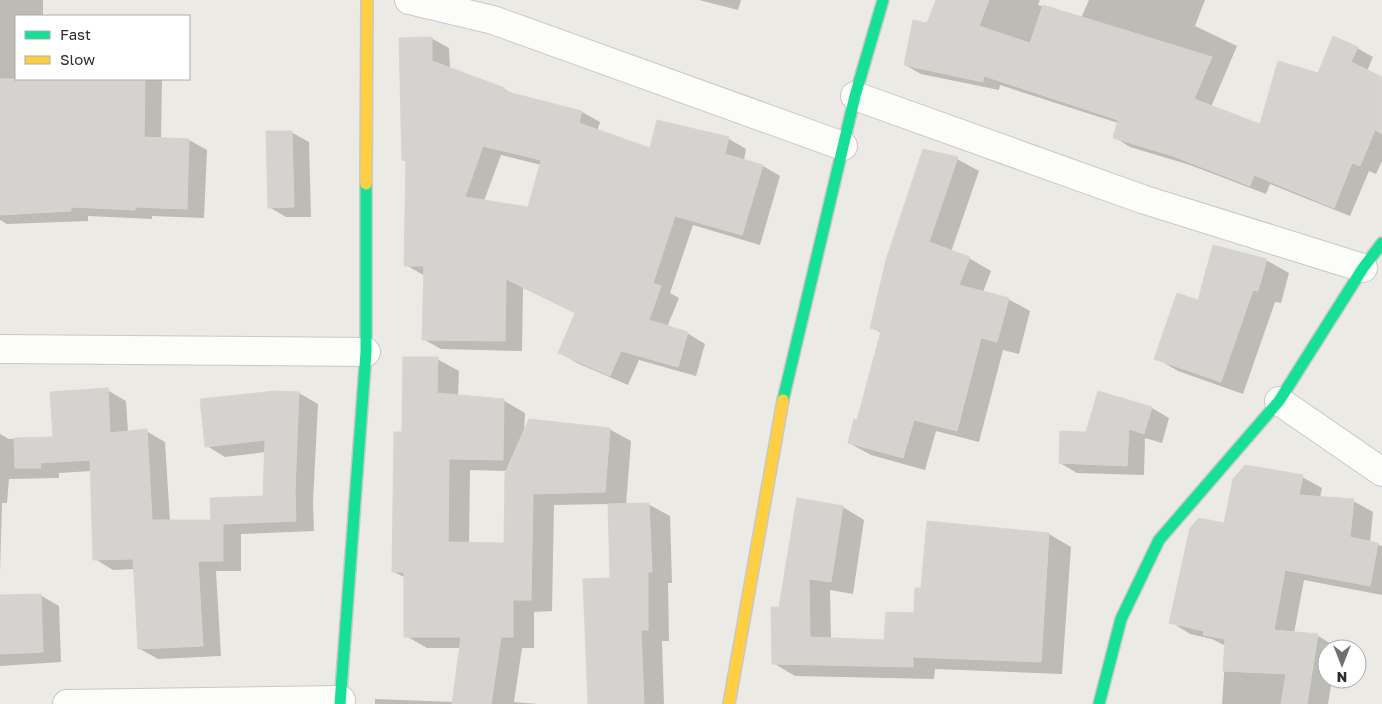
<svg xmlns="http://www.w3.org/2000/svg" width="1382" height="704" font-family="'Golos Text',sans-serif">
<style>
.shadow{fill:#0003;fill-rule:evenodd}
.building{fill:#d4d3cf;stroke:#d6d5d0;fill-rule:evenodd}
.lines{fill:none;stroke-linecap:round;stroke-linejoin:round}
.street-casing{stroke:#c9c8c8;stroke-width:30}
.fast-casing{stroke:#c9c8c8;stroke-width:14}
.slow-casing{stroke:#c9c8c8;stroke-width:14}
.street{stroke:#fcfcfb;stroke-width:28}
.fast{stroke:#16e098;stroke-width:11}
.slow{stroke:#ffcf43;stroke-width:11}
</style>
<rect width="100%" height="100%" fill="#ebeae4"/>
<!-- shadow -->
<path class="shadow" d="M0 0H43V16H16V79H162L161 139 189 140 207 150 204 218 152 216V219L88 216V221L7 224 0 220Z
M699 0H741L738 10Z
M938 0H1040L1038 5 1081 18 1089 0H1205L1195 26 1237 46 1211 107 1260 126 1319 74 1357 48 1373 57 1367 71 1382 79V161L1376 174 1369 171 1350 216 1270 184 1266 194 1190 165 1130 147 1114 137 1118 123 1000 85 999 90 921 74 905 65 928 24Z
M431 38 449 48 450 69 504 89 516 96 582 112 600 122 597 131 651 150 729 139 746 149 744 160 763 166 780 176 760 245 693 225 670 293 679 298 667 327 687 333 705 344 696 376 639 360 628 385 577 363 559 352 576 313 523 288 522 351 441 349 423 339 425 276 406 265 407 162 403 160ZM501 155 541 165 529 209 484 201Z
M291 132 309 142 311 217H286L269 207Z
M957 159 979 171 951 252 969 258 991 271 983 292 1008 299 1030 311 1019 354 1003 350 979 442 936 431 925 470 871 455 849 443 858 421 881 333 871 327Z
M1266 260 1289 273 1281 303 1275 302 1243 394 1178 371 1156 358 1199 302Z
M437 359 459 371 458 396 503 400 525 413 524 432 609 429 631 441 626 505 648 504 670 516 672 583H668L669 641H662L664 704H589L611 580 609 504 554 505 552 611 534 612V648H522L514 702 538 704H375V699L453 702 461 648H427L406 636V578L394 572 403 434ZM470 470 507 471 506 545 469 544Z
M107 390 126 401 128 432 146 431 165 442 170 521H213L264 498 266 452 225 457 207 446 276 392 299 393 318 404 313 502 314 531 241 534V571H216L221 656 158 659 140 649 135 569 113 570 95 559 92 471 59 473V478L9 479 7 503H2L0 574V434L9 439 55 438Z
M1152 408 1169 418 1162 443 1145 438 1144 475 1077 473 1060 463 1087 433Z
M1302 477 1322 488 1320 498 1353 501 1373 512 1370 542 1382 546V595L1304 580 1294 633 1318 636 1337 647V649H1327V679H1332L1328 704H1222L1226 646 1212 639 1190 634 1171 622 1225 524Z
M798 500 843 507 864 520 853 594 830 590 831 639 886 641 915 614 922 590 928 523 1049 534 1071 547 1062 674 935 669 934 679 795 676 773 663Z
M40 595 59 606 61 662 0 666V596Z"/>
<!-- building -->
<path class="building" d="M936 0H989L979 26 1030 43 1043 5 1212 57 1194 99 1260 124 1278 61 1318 73 1333 36 1358 47 1351 62 1382 77V134L1375 130 1360 166 1352 163 1334 208 1254 175 1250 186 1173 156 1113 138 1118 120 984 76 983 82 904 65 913 20 927 23Z
M432 37V61L505 88 504 91 582 111 579 123 650 148 657 120 729 137 725 154 763 165 742 235 675 216 653 283 661 286 649 320 688 332 678 367 621 351 610 376 558 353 575 313 506 279 505 341 422 340 424 266H404L406 160H402L399 38ZM483 146 541 160 528 207 465 197Z
M0 79H145L144 137 189 139 187 209 135 207V210L71 207V211L0 215Z
M266 131H292L294 207 268 208Z
M923 149 958 157 929 242 970 257 959 285 1009 298 997 342 981 338 957 431 914 420 903 458 848 443 854 419 857 420 881 331 870 328 886 260Z
M1213 245 1267 259 1258 291 1253 290 1221 382 1154 359 1177 293 1198 300Z
M403 357H438L437 393 504 399 503 460 449 459 448 542 504 543 505 473 529 419 610 428 605 492 533 494 531 600H513V637H501L491 704H452L461 637H404V572H392L394 432H402Z
M108 388 110 433 147 429 152 520H211L210 498 263 496 265 440 205 447 200 399 276 391 299 392 295 491 296 521 223 524V561H198L203 646 138 649 133 559 93 560 90 460 40 463 41 468H15L14 438 53 437 50 392Z
M1098 391 1152 407 1144 434 1129 429 1127 466 1059 463 1060 431 1086 432Z
M1245 465 1303 475 1299 495 1354 499 1350 537 1378 543 1370 586 1285 570 1274 630 1318 634 1307 704H1281L1286 674 1223 671 1225 639 1203 635 1204 631 1169 623 1190 528 1199 518 1224 523 1233 479Z
M797 498 843 506 831 582 809 579 810 637 884 640 886 612 914 613 915 588H921L927 521 1049 533 1041 662 913 657V667L772 664 771 607H779Z
M649 503 652 572H648V630H641L644 704H588L583 579 610 578 608 504Z
M41 594 43 652 0 654V595Z"/>
<g class="lines">
<!-- street casing -->
<g class="street-casing">
<path id="street" d="M409 0 493 20 843 146
M855 96 1142 199 1363 268
M0 349 366 352
M1279 401 1382 472
M67 704 341 700"/>
</g>
<!-- fast casing -->
<g class="fast-casing">
<path id="fast" d="M783 400 855 96 883 0
M340 704 366 352V184
M1099 704 1121 619 1159 540 1279 401 1363 268 1382 243"/>
</g>
<!-- slow casing -->
<g class="slow-casing">
<path id="slow" d="M366 184 367 0
M729 704 783 400"/>
</g>
<!-- street -->
<use href="#street" class="street"/>
<!-- fast -->
<use href="#fast" class="fast"/>
<!-- slow -->
<use href="#slow" class="slow"/>
</g>
<!-- legend -->
<rect x="15" y="15" width="175" height="65" fill="#ffffff" stroke="#ababab"/>
<rect x="25" y="31" width="25" height="8" fill="#16e098" stroke="#ababab"/>
<text x="60" y="40" font-size="15" fill="#2e2e2e">Fast</text>
<rect x="25" y="56" width="25" height="8" fill="#ffcf43" stroke="#ababab"/>
<text x="60" y="65" font-size="15" fill="#2e2e2e">Slow</text>
<!-- north arrow -->
<g transform="translate(1342 664) rotate(180)"><circle r="24" fill="#ffffff" stroke="#ababab"/>
<path d="M0-4L9 19L0 12L-9 19Z" fill="#70706e"/>
<text y="-8" font-size="14" font-weight="bold" text-anchor="middle" fill="#2e2e2e">N</text>
</g>
</svg>
